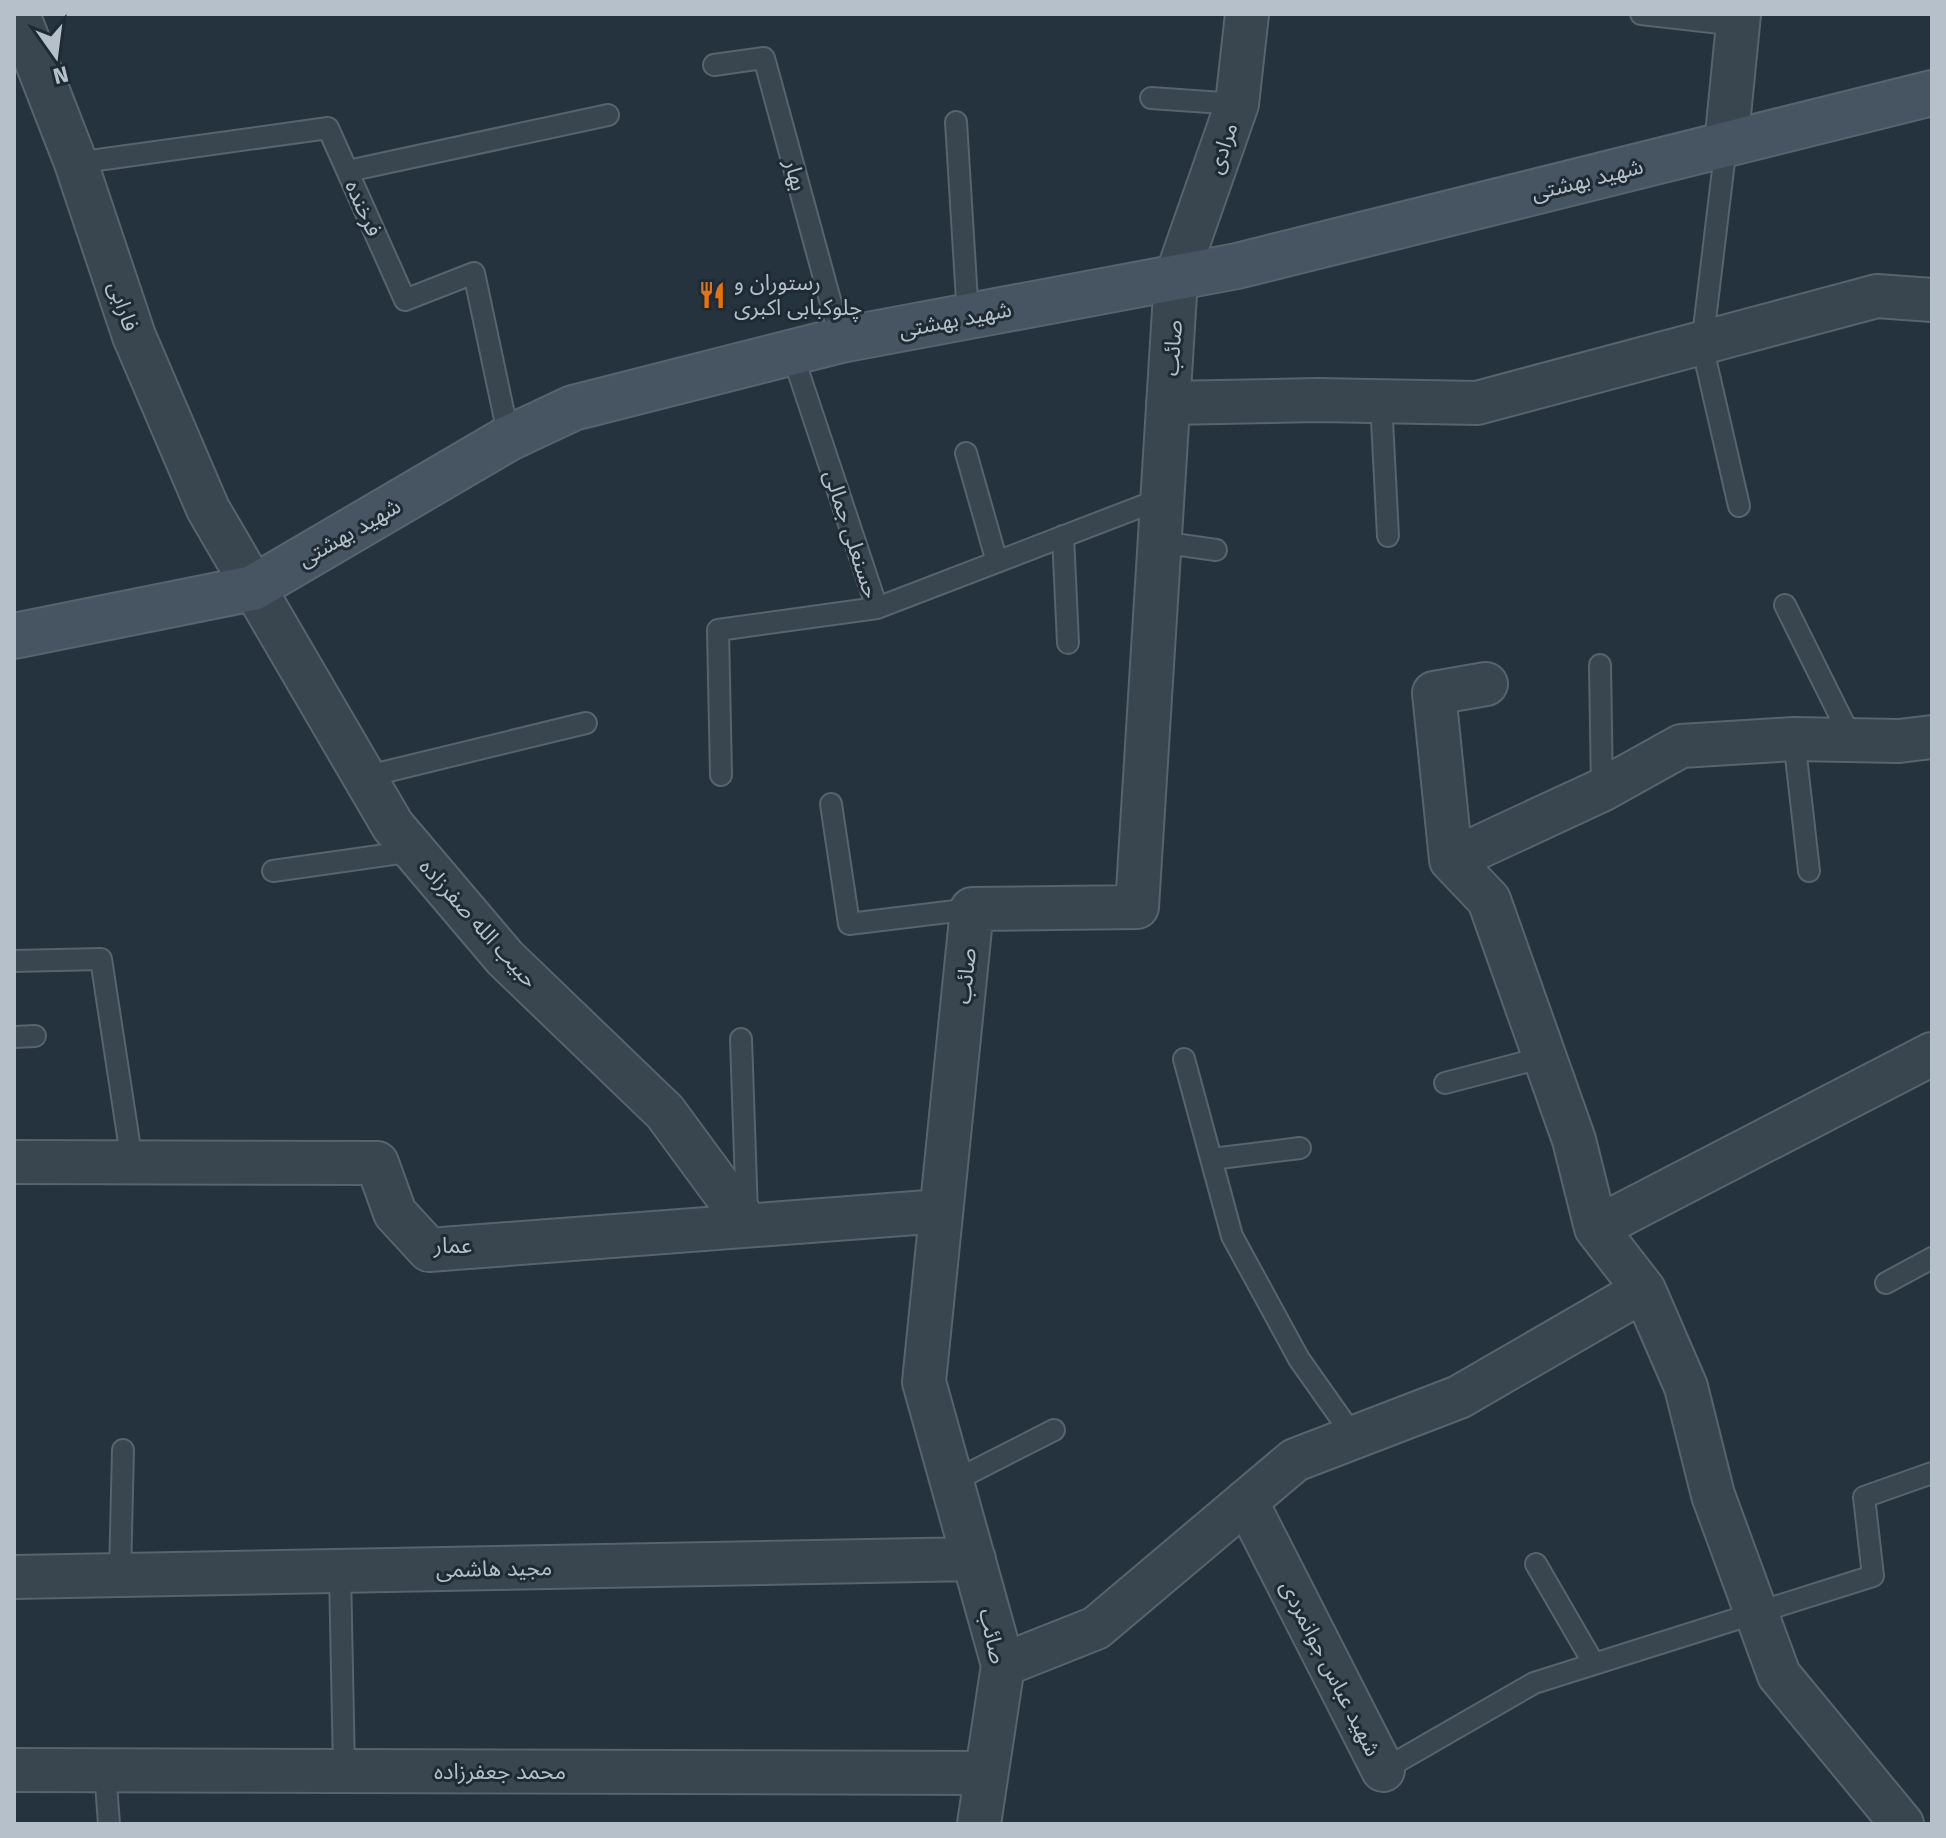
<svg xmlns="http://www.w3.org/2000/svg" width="1946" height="1838" font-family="'Fira Sans','Noto Sans Arabic',sans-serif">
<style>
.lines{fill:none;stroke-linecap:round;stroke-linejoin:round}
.lane-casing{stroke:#57636d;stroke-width:24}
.street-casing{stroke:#57636d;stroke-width:46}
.secondary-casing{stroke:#57636d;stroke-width:48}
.lane{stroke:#39454f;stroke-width:20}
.street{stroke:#39454f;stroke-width:42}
.secondary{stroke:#475562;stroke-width:44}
.labels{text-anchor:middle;stroke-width:6;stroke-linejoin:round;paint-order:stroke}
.street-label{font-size:22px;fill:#b5c0ca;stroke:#1e2a34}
.poi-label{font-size:22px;fill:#b5c0ca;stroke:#1e2a34;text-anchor:start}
</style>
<rect width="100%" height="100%" fill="#25333f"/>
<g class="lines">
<!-- lane casing -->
<g class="lane-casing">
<path id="lane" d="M1641 14 1738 25
M714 65 764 58 841 340
M1151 98 1237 104
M956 122 968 317
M1726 145 1702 345 1739 506
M76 163 328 128 405 300 474 273 509 438
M348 171 608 115
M1381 401 1388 536
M966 453 997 562
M1063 536 1068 643
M1160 542 1216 550
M1785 605 1852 740
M877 608 1163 498
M1600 665 1602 790
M1794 739 1809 871
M721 775 718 630 877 608 792 353
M364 777 586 723
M831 804 849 924 972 909
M273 871 414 851
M14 961 101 959 132 1162
M14 1037 35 1036
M741 1039 747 1214
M1184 1059 1232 1236 1299 1359 1354 1437
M1445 1083 1545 1057
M1212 1159 1300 1148
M1886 1283 1932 1258
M952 1482 1054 1430
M1536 1564 1594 1664
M340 1571 344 1771
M120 1575 123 1450
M105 1770 109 1824
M1383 1770 1534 1683 1873 1576 1864 1497 1932 1473"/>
</g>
<!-- street casing -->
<g class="street-casing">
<path id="street" d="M18 14 76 163 134 336 208 509 393 826 505 958 665 1112 748 1225
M1726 145 1739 14
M1168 403 1318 400 1477 403 1877 296 1932 300
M1486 684 1434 693 1451 860 1489 900 1574 1140 1596 1228 1644 1290 1686 1387 1713 1495 1779 1675 1902 1824
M1451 860 1602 790 1681 746 1794 739 1899 741 1932 737
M14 1162 377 1163 395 1213 429 1250 941 1211
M1596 1228 1932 1054
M1246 1501 1383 1770
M14 1577 974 1559
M1003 1665 1096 1628 1295 1460 1459 1397 1644 1290
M14 1770 986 1773
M979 1824 1003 1665 924 1382 972 909 1137 907 1176 278 1237 104 1247 14"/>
</g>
<!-- secondary casing -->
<g class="secondary-casing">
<path id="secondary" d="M14 636 253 588 509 438 573 408 841 340 1237 266 1932 93"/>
</g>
<!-- lane -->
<use href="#lane" class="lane"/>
<!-- street -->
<use href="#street" class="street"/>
<!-- secondary -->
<use href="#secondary" class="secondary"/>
</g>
<!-- icons -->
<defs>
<g id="restaurant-bare" transform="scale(2.16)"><path d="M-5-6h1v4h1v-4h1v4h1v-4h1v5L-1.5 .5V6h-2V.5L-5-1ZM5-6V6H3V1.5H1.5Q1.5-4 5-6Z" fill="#e8710a" stroke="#1e2a34" stroke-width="2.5" paint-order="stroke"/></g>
</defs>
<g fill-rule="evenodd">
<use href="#restaurant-bare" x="712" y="295"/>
</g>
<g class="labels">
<!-- street labels -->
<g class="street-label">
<text transform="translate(1222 148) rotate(-71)" y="8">مرادی</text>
<text transform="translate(796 175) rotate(75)" y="8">بهار</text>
<text transform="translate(1587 179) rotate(-14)" y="8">شهید بهشتی</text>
<text transform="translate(364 208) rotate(66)" y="8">فرخنده</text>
<text transform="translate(124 306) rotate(71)" y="8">فارابی</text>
<text transform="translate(955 319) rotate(-11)" y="8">شهید بهشتی</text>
<text transform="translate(1172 348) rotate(-86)" y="8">صائب</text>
<text transform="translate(349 532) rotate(-30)" y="8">شهید بهشتی</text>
<text transform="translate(852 534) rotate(72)" y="8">حسنعلی جمالی</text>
<text transform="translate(479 923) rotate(48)" y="8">حبیب الله صفرزاده</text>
<text transform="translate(965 976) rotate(-84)" y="8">صائب</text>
<text x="453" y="1253">عمار</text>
<text transform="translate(494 1568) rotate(-1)" y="8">مجید هاشمی</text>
<text transform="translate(993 1636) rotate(77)" y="8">صائب</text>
<text transform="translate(1331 1668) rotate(63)" y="8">شهید عباس جوانمردی</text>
<text x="500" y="1779">محمد جعفرزاده</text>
</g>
<!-- poi labels -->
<g class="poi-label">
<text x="734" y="290">رستوران و<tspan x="734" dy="25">چلوکبابی اکبری</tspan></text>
</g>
</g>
<!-- border -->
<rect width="1946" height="1838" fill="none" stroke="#b5c0ca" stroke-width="32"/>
<!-- north arrow -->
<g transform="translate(56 56) rotate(166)" stroke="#1e2a34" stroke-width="6" paint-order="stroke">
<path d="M0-6L14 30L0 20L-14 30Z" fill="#b5c0ca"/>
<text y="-12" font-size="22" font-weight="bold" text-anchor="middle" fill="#b5c0ca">N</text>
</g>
</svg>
